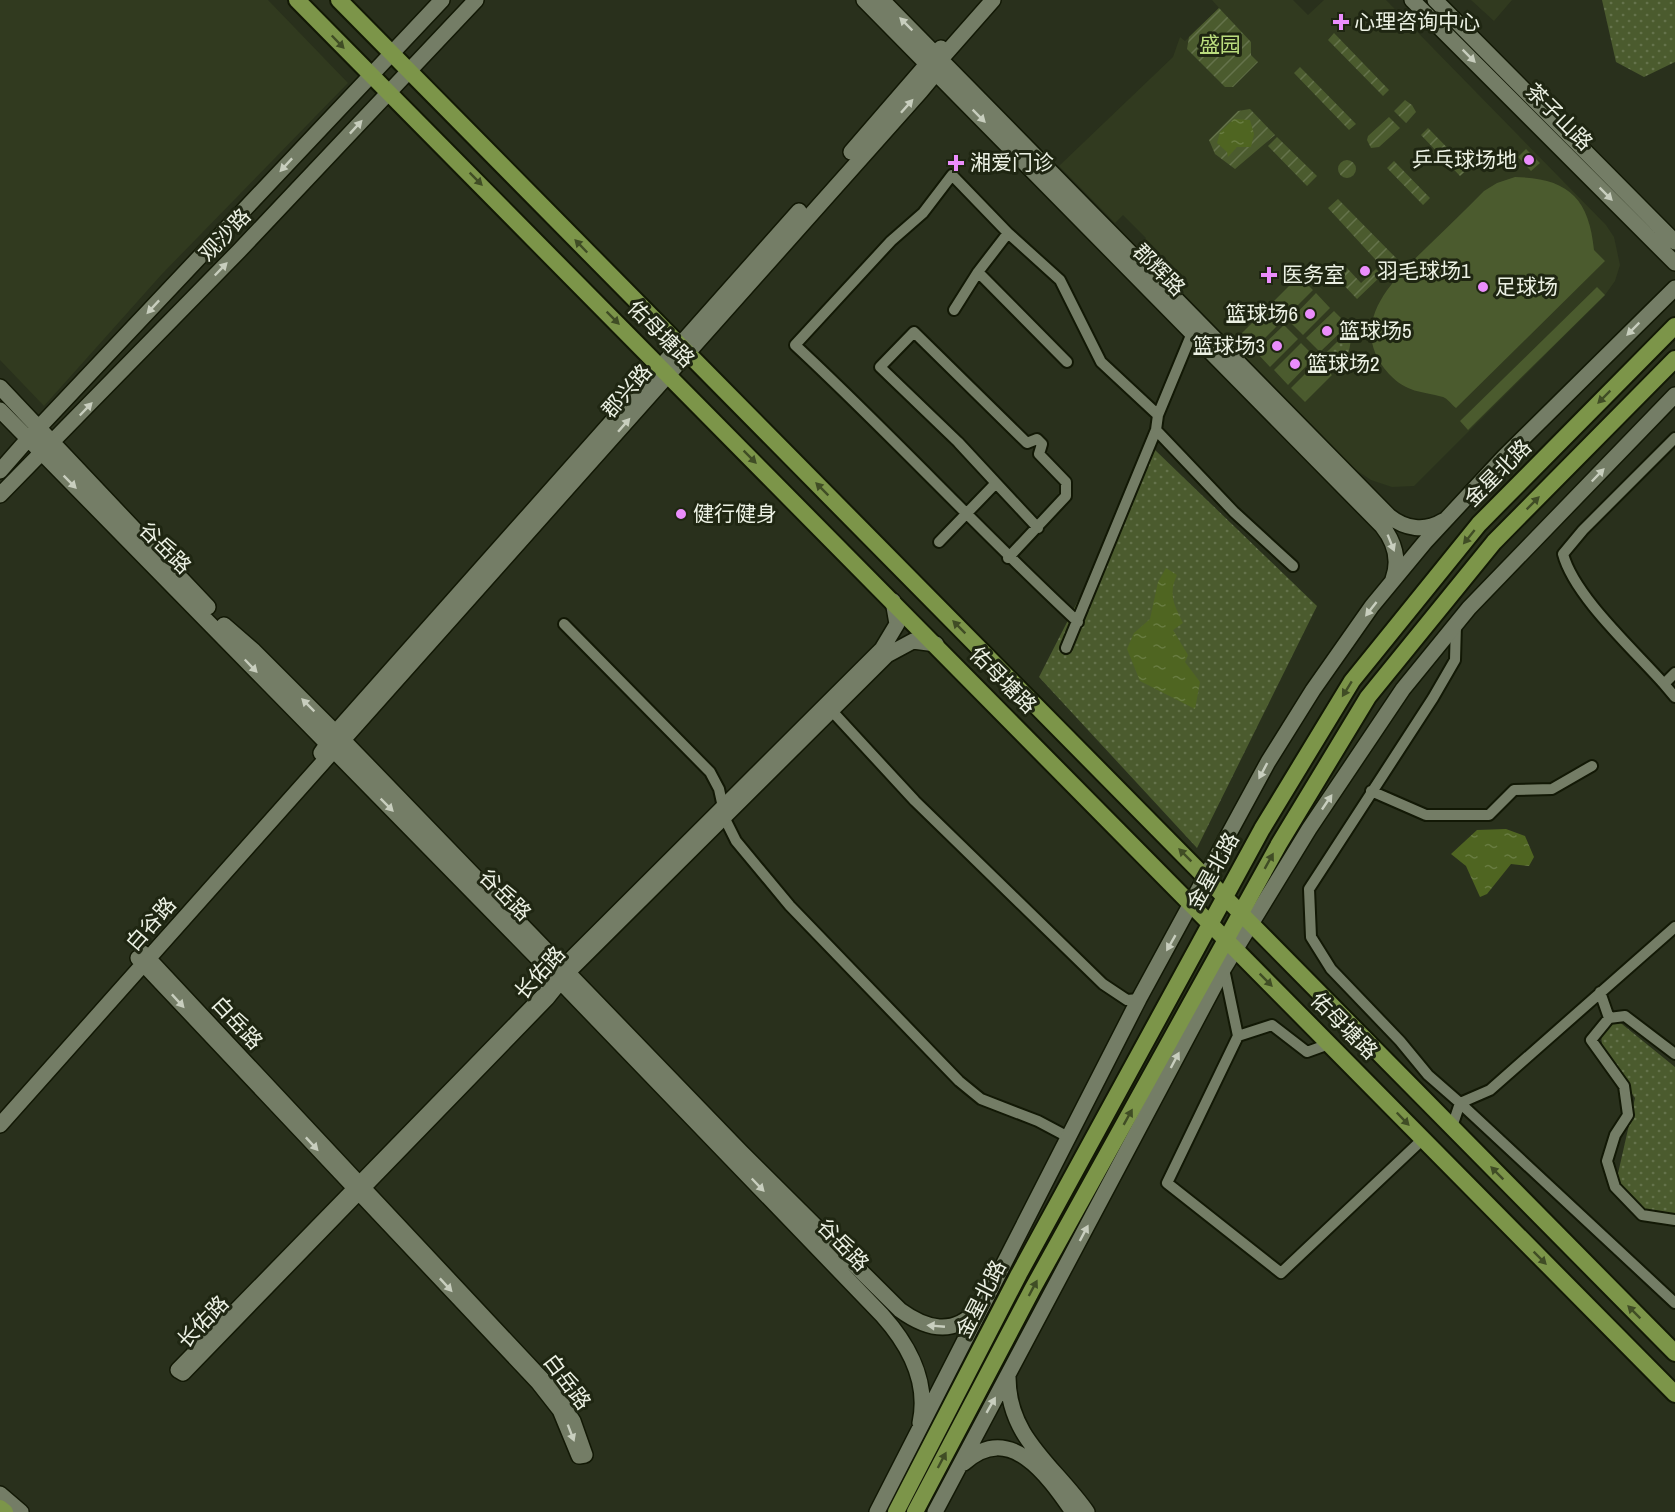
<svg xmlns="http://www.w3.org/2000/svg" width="1675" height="1512" font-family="'Archivo Narrow','Noto Sans SC',sans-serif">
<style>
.built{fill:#313a1f}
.grass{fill:url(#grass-dots)}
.garden{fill:url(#garden-furrows)}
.pitch{fill:#4b5b2e}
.water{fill:url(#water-ripples)}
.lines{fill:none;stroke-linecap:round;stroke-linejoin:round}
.street-casing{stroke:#121805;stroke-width:14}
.secondary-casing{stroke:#121805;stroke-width:18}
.primary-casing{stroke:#121805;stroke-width:20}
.street{stroke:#747d66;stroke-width:10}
.secondary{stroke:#747d66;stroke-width:15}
.primary{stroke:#7c9549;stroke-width:16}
.oneway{fill:#c8cebe}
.oneway2{fill:#404d25}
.poi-dot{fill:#eb8dfc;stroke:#1f2612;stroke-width:2}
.labels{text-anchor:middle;stroke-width:6;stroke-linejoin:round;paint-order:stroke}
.poi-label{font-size:21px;fill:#ecf1e4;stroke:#1f2612;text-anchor:start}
.park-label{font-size:21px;fill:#bbdd7e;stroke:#1f2612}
.street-label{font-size:21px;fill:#ecf1e4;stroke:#1f2612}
</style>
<defs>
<pattern id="grass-dots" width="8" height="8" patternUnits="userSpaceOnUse" patternTransform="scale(1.5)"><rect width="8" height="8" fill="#4b5b2e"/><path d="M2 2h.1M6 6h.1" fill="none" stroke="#65734c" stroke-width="1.8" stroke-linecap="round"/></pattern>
<pattern id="garden-furrows" width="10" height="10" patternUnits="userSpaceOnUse" patternTransform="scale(1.5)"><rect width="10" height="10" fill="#4b5b2e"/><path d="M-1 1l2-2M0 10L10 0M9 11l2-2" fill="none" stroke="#65734c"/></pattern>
<pattern id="water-ripples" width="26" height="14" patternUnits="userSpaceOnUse" patternTransform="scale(1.5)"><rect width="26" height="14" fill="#4f6521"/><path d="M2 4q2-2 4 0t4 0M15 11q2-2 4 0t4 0" fill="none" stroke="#687c41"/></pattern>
</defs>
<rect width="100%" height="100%" fill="#29301c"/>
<!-- built -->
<path class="built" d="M0 0H268L348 83 162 274 44 406 0 360Z
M1212 0H1293L1308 15 1324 0H1386L1606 225 1614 237 1620 265 1615 281 1605 295 1414 486 1392 487 1371 480 1353 468 1138 247 1146 238 1123 215 1115 223 1059 166 1173 57 1180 37 1185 41 1219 8Z
M1471 0H1512L1494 21Z"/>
<!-- grass -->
<path class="grass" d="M1602 0H1675V62L1644 77 1616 62Z
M1351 328C1351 346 1350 356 1338 370L1324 355Z
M1155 450 1317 606 1197 848 1039 677Z
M1617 1020 1675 1067V1215L1645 1210 1615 1187 1635 1098 1603 1053 1601 1035Z"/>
<!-- garden -->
<path class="garden" d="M1219 8 1251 42V55L1258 62 1233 87H1225L1187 49 1189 37Z
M1334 33 1389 90 1383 96 1328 40Z
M1300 67 1356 124 1349 130 1294 73Z
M1405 100 1412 105 1416 112 1406 123 1394 111Z
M1250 109 1275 135 1235 169 1215 154 1209 140 1238 111Z
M1389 117 1400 128 1379 147 1371 148 1367 140 1368 136Z
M1428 128 1468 169 1460 176 1421 135Z
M1277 137 1317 176 1307 186 1268 146Z
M1338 169a9 9 0 1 1 18 0a9 9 0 1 1-18 0Z
M1394 161 1430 198 1423 205 1387 168Z
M1338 199 1398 260 1386 271 1328 208Z
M1346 267 1361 283 1376 269 1382 275 1357 299 1336 277Z"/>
<!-- pitch -->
<path class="pitch" d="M1526 149 1540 163 1531 171 1518 157Z
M1515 177C1567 178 1589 197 1594 250L1605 261 1456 408C1452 405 1447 398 1443 397 1421 391 1407 393 1389 374 1344 324 1394 279 1428 246 1447 228 1466 209 1484 191L1497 183Z
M1299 276 1313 290 1286 317 1272 303Z
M1597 287 1605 295 1468 430 1460 421Z
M1316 293 1330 308 1303 335 1289 321Z
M1267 308 1281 322 1254 349 1240 335Z
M1334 311 1348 325 1320 352 1306 338Z
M1284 325 1298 339 1270 367 1256 352Z
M1301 343 1315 357 1288 385 1274 370Z
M1318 361 1332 375 1305 402 1291 388Z"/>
<!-- water -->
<path class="water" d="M1234 119 1250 120 1254 134 1251 147H1237L1228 157 1227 152 1217 143 1220 132Z
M1166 568 1177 575C1168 594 1174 605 1183 623L1173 630 1188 655 1185 662 1200 682 1195 709 1140 681 1127 649 1134 633 1150 619 1158 582Z
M1506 829 1525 836 1534 857 1529 866 1511 864 1487 894 1480 897 1466 866 1451 854 1477 830Z"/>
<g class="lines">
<!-- street casing -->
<g class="street-casing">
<path id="street" d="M978 272 1008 233
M954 310 978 272 1067 362
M1156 430 1234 512 1293 566
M996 483 1038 528
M939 542 996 483 958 442 880 367 914 332 1027 443 1037 439 1042 444 1039 454 1066 482V496L1008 558
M1078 622C981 532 892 435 795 345L891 241 923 213 952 175 1008 233 1060 280 1101 362 1158 415
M564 624 710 772 719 789 726 821 736 841 790 906 959 1081 981 1099 1038 1121 1070 1138
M1456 624 1455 660 1433 698 1309 889 1311 937 1331 969 1400 1041 1428 1075 1460 1103 1490 1090 1675 927
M1066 648 1156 430 1158 415 1192 333
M1675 673 1664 684 1675 697
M1664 684C1634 650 1574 596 1563 554L1583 530 1675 438
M831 710 915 801 1103 984 1127 1000 1139 999
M1371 791 1426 815H1489L1514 790 1552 789 1592 766
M1224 969 1238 1036 1167 1183 1281 1273 1423 1139
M1600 992 1609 1018
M1238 1036 1272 1025 1307 1052 1329 1044
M1675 1054 1625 1016 1609 1018 1591 1040 1624 1086 1628 1115 1615 1135 1607 1161 1615 1187 1642 1215 1675 1220
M1452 1127 1460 1103 1675 1303"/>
</g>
<!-- secondary casing -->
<g class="secondary-casing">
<path id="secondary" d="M864 0 1382 526C1394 541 1400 560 1393 579
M882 0 1389 516C1405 529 1425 532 1443 521
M1412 0 1675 263
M1435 0 1675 242
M851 152 941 48
M0 387 208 607
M0 410 558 979 882 1315C908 1344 929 1382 920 1423
M0 471 28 439 442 0
M0 495 239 251 476 0
M893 601 897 624 882 649 562 968 558 979 545 994 178 1370 183 1373 547 998 567 973 887 655 913 641 936 644
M224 625 254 651 344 741 741 1152 900 1310C926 1329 953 1336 977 1310
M321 753 335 733 799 211
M138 958 538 1382 560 1410 579 1456 585 1455 573 1421 555 1393 143 953
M0 1125 921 91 936 73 941 59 993 0
M1008 1377C1008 1438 1054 1465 1087 1512
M964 1463C1010 1421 1048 1476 1073 1512
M0 1494 21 1512
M877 1512 1139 999 1268 762 1313 690 1372 606 1425 542 1504 457 1675 288
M935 1512 1224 968 1309 829 1403 689 1469 608 1675 395"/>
</g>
<!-- primary casing -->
<g class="primary-casing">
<path id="primary" d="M297 0 1675 1394
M339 0 1675 1353
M0 1508 5 1512
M896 1512 1019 1274 1262 829 1352 681 1479 524 1675 326
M915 1512 1033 1288 1279 844 1368 697 1494 542 1675 359"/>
</g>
<!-- street -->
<use href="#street" class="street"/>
<!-- secondary -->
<use href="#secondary" class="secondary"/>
<!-- primary -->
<use href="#primary" class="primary"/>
</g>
<!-- one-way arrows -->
<defs><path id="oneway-solid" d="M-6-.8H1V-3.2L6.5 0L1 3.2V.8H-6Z" transform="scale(1.5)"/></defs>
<g class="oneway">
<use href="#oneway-solid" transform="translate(906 24) rotate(-135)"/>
<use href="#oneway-solid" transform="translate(1469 56) rotate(45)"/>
<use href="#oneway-solid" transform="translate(907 106) rotate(-48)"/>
<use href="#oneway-solid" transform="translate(979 116) rotate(45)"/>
<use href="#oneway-solid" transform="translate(356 127) rotate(-47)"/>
<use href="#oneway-solid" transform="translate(286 165) rotate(133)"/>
<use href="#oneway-solid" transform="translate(1606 194) rotate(45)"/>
<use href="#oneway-solid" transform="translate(221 269) rotate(-46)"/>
<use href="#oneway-solid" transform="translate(153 307) rotate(133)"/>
<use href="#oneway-solid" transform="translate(1633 329) rotate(135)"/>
<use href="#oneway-solid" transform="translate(86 409) rotate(-46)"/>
<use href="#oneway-solid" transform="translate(624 425) rotate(-49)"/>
<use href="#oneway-solid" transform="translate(1598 475) rotate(-46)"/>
<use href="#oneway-solid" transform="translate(70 482) rotate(45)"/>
<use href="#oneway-solid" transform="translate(1391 543) rotate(68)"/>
<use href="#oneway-solid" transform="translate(1371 609) rotate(128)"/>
<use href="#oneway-solid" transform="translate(251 666) rotate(46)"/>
<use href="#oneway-solid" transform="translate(308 705) rotate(-135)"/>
<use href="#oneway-solid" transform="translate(1263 771) rotate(118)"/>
<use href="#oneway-solid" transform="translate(1327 802) rotate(-56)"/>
<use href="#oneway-solid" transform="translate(387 805) rotate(45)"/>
<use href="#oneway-solid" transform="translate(1171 943) rotate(120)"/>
<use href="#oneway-solid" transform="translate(178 1001) rotate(47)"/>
<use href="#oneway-solid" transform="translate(1175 1060) rotate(-62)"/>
<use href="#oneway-solid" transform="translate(312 1144) rotate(47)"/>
<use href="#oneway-solid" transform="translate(758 1185) rotate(46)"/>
<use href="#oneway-solid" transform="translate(1084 1233) rotate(-62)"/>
<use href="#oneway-solid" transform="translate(446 1285) rotate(47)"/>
<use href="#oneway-solid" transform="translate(936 1326) rotate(-175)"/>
<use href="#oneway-solid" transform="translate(991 1405) rotate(-60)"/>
<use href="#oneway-solid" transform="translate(571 1433) rotate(69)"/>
</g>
<g class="oneway2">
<use href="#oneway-solid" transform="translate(338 42) rotate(46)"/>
<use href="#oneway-solid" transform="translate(476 179) rotate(45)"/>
<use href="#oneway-solid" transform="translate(581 246) rotate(-134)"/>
<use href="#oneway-solid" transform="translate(613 318) rotate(45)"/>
<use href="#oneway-solid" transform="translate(1604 397) rotate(135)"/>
<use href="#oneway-solid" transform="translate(750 457) rotate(45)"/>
<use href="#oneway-solid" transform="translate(822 489) rotate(-135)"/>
<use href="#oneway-solid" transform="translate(1533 503) rotate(-45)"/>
<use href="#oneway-solid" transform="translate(1469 537) rotate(129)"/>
<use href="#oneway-solid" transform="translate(959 627) rotate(-135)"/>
<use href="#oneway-solid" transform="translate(1347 689) rotate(122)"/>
<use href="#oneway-solid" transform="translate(1185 855) rotate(-135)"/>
<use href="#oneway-solid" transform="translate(1269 861) rotate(-61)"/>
<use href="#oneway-solid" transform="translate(1266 980) rotate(45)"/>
<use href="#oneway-solid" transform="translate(1128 1117) rotate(-61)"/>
<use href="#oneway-solid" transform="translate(1403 1119) rotate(46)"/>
<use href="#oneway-solid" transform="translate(1497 1173) rotate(-135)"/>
<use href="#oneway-solid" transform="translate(1540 1258) rotate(45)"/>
<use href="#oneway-solid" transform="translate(1033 1288) rotate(-62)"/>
<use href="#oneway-solid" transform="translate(1634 1312) rotate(-135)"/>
<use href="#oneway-solid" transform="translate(942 1460) rotate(-62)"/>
</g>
<!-- markers -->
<g class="poi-dot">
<path d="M1338 13h6v6h6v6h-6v6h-6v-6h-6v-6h6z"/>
<circle cx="1529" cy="160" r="6"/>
<path d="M953 154h6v6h6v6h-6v6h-6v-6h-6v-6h6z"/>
<circle cx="1365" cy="271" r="6"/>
<path d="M1266 266h6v6h6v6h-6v6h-6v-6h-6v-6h6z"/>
<circle cx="1483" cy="287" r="6"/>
<circle cx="1310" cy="314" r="6"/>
<circle cx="1327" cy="331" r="6"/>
<circle cx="1277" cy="346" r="6"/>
<circle cx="1295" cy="364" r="6"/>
<circle cx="681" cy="514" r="6"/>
</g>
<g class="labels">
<!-- poi labels -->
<g class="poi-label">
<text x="1354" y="29">心理咨询中心</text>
<text x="1517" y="167" text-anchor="end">乒乓球场地</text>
<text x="970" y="170">湘爱门诊</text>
<text x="1377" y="278">羽毛球场1</text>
<text x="1282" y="282">医务室</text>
<text x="1495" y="294">足球场</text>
<text x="1298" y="321" text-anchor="end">篮球场6</text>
<text x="1339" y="338">篮球场5</text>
<text x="1265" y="353" text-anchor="end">篮球场3</text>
<text x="1307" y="371">篮球场2</text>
<text x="693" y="521">健行健身</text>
</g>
<!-- park labels -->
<g class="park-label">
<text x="1220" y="52">盛园</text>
</g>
<!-- street labels -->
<g class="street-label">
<text transform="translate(1559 117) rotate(45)" y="7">茶子山路</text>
<text transform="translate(225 235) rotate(-46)" y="7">观沙路</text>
<text transform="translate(1159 270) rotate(45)" y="7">郡辉路</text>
<text transform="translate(661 334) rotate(45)" y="7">佑母塘路</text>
<text transform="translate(627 391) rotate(-49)" y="7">郡兴路</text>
<text transform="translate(1498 473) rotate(-45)" y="7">金星北路</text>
<text transform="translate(165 548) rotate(45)" y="7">谷岳路</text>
<text transform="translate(1003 680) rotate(45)" y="7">佑母塘路</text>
<text transform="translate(1213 871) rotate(-61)" y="7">金星北路</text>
<text transform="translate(505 895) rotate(45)" y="7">谷岳路</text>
<text transform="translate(151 924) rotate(-49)" y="7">白谷路</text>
<text transform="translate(540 973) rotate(-48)" y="7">长佑路</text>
<text transform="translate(237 1023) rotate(47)" y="7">白岳路</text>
<text transform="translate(1344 1026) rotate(45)" y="7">佑母塘路</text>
<text transform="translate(843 1245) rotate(46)" y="7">谷岳路</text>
<text transform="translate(981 1299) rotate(-63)" y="7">金星北路</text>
<text transform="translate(203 1322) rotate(-46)" y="7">长佑路</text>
<text transform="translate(567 1382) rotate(53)" y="7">白岳路</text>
</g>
</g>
</svg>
